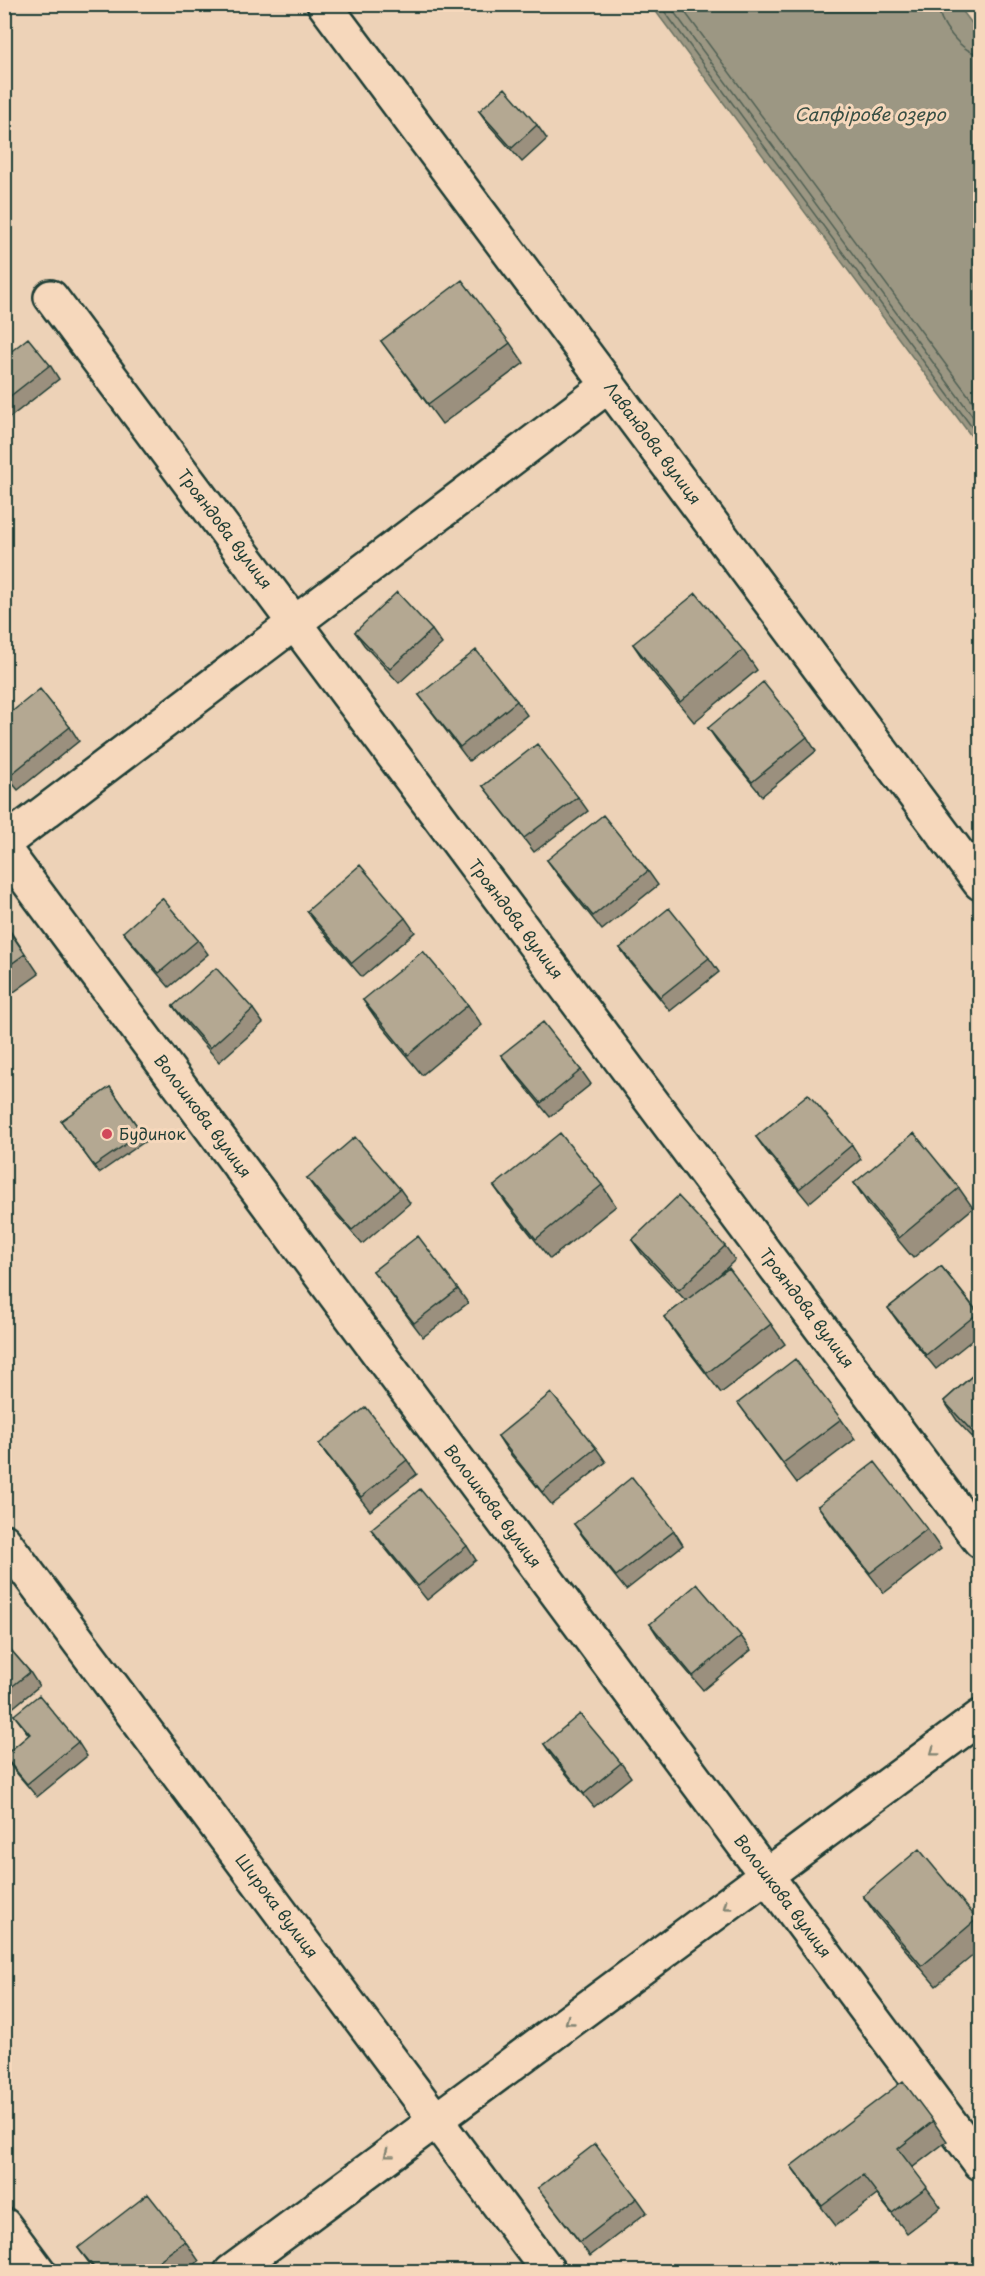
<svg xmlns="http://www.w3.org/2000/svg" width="985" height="2276" font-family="'Playpen Sans',sans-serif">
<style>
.water{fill:#9c9783;stroke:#6a7363;stroke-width:1.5}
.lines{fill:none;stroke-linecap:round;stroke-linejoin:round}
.shore{stroke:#516154;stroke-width:1.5}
.minor-casing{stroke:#1f3d34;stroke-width:38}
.minor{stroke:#f6d8bc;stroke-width:33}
.wall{fill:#9b907e;stroke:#1f3d34;stroke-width:1.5}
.building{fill:#b4a892;stroke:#1f3d34;stroke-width:1.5}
.oneway{stroke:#808371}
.poi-dot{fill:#d1495b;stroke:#f6d8bc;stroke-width:2}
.labels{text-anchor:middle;stroke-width:6;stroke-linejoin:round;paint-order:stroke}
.street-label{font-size:16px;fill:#1f3d34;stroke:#f6d8bc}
.poi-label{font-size:16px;fill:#1f3d34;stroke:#f6d8bc;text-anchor:start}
.water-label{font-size:18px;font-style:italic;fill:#384f44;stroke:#f6d8bc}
</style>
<rect width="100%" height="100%" fill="#edd2b7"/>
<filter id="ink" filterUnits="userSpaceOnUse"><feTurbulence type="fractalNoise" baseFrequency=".0167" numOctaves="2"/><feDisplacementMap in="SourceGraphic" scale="12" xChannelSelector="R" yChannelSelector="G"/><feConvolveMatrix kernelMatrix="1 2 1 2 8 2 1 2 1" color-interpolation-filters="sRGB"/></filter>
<g filter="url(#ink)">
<!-- water -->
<path class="water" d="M651 5H958L980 34V448Z"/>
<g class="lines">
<!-- shore -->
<path class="shore" d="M659 4 980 438
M668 4 980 426
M679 4 980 411
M938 4C938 23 962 53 980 54"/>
<!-- minor casing -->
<g class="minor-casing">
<path id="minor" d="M324 4 980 883
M51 297 980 1541
M4 843 609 385
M4 849 980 2163
M4 1541 549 2272
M4 2225 39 2272
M231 2272 980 1717"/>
</g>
<!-- minor -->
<use href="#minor" class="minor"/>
</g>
<!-- wall -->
<path class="wall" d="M479 111 537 125 547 139 522 162 489 125Z
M381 341 510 343 524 363 442 424Z
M4 357 50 365 59 379 4 422Z
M432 630 442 644 399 683 364 645 355 632Z
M633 644 743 650 757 670 694 722 647 665Z
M419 695 517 701 527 715 469 761Z
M4 718 70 727 79 741 18 790 4 773Z
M708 728 807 737 816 751 762 796 717 741Z
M483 786 578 797 588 811 534 852Z
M547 860 648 871 658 885 602 930 557 874Z
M307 911 405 918 415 932 362 977 317 925Z
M4 922 39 974 4 999Z
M123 932 198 940 208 954 169 987 133 945Z
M620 948 709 958 719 972 670 1011 630 962Z
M363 1000 468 1005 482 1025 422 1075 377 1020Z
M173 1006 253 1009 263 1023 219 1062 183 1020Z
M501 1055 581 1070 591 1084 550 1117 511 1069Z
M110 1087 147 1140 99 1173 61 1121Z
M756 1137 852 1145 861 1159 809 1203 766 1151Z
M307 1178 400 1189 410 1203 362 1244 317 1192Z
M854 1183 959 1188 973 1208 913 1258 868 1204Z
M602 1185 616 1206 550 1259 508 1206 494 1186Z
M632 1240 725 1246 735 1260 715 1279 771 1324 785 1344 721 1393 678 1337 664 1317 686 1301 642 1254Z
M941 1266 981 1316V1333L936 1369 898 1322 888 1308Z
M373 1271 458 1289 468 1303 423 1337Z
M981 1368V1446L958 1422 944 1401Z
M738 1403 841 1419 855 1439 797 1483Z
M498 1436 596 1448 606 1462 552 1505 507 1450Z
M319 1444 407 1460 417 1474 370 1511 329 1458Z
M818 1506 927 1529 941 1549 884 1593 832 1526Z
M574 1524 674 1531 683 1545 626 1590 584 1538Z
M371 1529 467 1546 476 1560 427 1600 381 1543Z
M650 1624 741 1636 751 1650 703 1690 659 1638Z
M4 1642 30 1672 39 1686 4 1715Z
M14 1715 78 1742 87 1756 37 1797 14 1770 4 1756 29 1735Z
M544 1744 621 1763 631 1777 594 1807 553 1758Z
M863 1896 977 1919 981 1924V1949L936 1986 877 1916Z
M933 2121 947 2141 912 2168 941 2207 907 2233 877 2195 836 2226 805 2186 791 2166Z
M538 2188 637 2198 647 2212 590 2256Z
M185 2241 199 2261 185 2271H95L78 2248Z"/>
<!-- building -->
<path class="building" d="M505 88 537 125 512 148 479 111Z
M462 280 510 343 428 404 381 341Z
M28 338 50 365 4 401V357Z
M397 592 432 630 390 669 355 632Z
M696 593 743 650 680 702 633 644Z
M476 650 517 701 460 747 419 695Z
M763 682 807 737 752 782 708 728Z
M40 689 70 727 9 776 4 771V718Z
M537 744 578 797 524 838 483 786Z
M603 815 648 871 593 916 547 860Z
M360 865 405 918 352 963 307 911Z
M162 898 198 940 159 973 123 932Z
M669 908 709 958 660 997 620 948Z
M4 923 25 954 4 969Z
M423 951 468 1005 408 1055 363 1000Z
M216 968 253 1009 210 1048 173 1006Z
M543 1022 581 1070 541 1103 501 1055Z
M110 1087 142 1133 94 1166 61 1121Z
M808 1094 852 1145 799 1189 756 1137Z
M560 1133 602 1185 536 1239 494 1186Z
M914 1133 959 1188 899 1238 854 1183Z
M355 1137 400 1189 352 1230 307 1178Z
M678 1196 725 1246 679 1290 632 1240Z
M418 1236 458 1289 414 1323 373 1271Z
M941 1266 978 1313 926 1355 888 1308Z
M729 1268 771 1324 707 1373 664 1317Z
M795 1359 841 1419 783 1463 738 1403Z
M981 1368V1441L944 1401Z
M551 1393 596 1448 542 1492 498 1436Z
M366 1407 407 1460 361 1497 319 1444Z
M875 1462 927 1529 870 1573 818 1506Z
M632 1477 674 1531 616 1576 574 1524Z
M420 1489 467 1546 418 1586 371 1529Z
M697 1584 741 1636 693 1676 650 1624Z
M4 1642 30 1672 4 1693Z
M39 1695 78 1742 27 1784 4 1756 30 1734 14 1715Z
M580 1714 621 1763 584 1794 544 1744Z
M919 1849 977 1919 922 1966 863 1896Z
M903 2081 933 2121 898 2149 927 2187 892 2213 863 2175 822 2206 791 2166Z
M595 2144 637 2198 580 2242 538 2188Z
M148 2194 185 2241 145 2271H97L78 2248Z"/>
<!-- one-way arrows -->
<defs><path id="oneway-chevron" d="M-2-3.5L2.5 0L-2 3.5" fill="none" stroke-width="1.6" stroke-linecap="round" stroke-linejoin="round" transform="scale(1.5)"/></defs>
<g class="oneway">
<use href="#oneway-chevron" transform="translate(934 1752) rotate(143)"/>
<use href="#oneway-chevron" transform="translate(727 1906) rotate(144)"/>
<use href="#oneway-chevron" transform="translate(569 2021) rotate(144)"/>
<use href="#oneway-chevron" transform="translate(388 2154) rotate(143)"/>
</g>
</g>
<!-- markers -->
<circle class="poi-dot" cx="107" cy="1134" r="6"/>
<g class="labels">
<!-- street labels -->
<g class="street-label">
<text transform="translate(653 443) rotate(53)" y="6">Лавандова вулиця</text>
<text transform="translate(225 529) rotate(53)" y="6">Трояндова вулиця</text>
<text transform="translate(516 919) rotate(53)" y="6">Трояндова вулиця</text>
<text transform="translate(203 1116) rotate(53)" y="6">Волошкова вулиця</text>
<text transform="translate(807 1308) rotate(53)" y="6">Трояндова вулиця</text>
<text transform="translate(493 1506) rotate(53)" y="6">Волошкова вулиця</text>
<text transform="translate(783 1896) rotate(53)" y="6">Волошкова вулиця</text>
<text transform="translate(277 1906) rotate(53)" y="6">Широка вулиця</text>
</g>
<!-- poi labels -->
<g class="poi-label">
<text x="119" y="1140">Будинок</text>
</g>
<!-- water labels -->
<g class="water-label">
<text x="870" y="121">Сапфірове озеро</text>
</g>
</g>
<!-- margin -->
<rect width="985" height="2276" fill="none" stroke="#f6d8bc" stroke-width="24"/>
<rect x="12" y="12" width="961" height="2252" fill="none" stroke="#1f3d34" stroke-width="2" filter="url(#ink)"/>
</svg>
